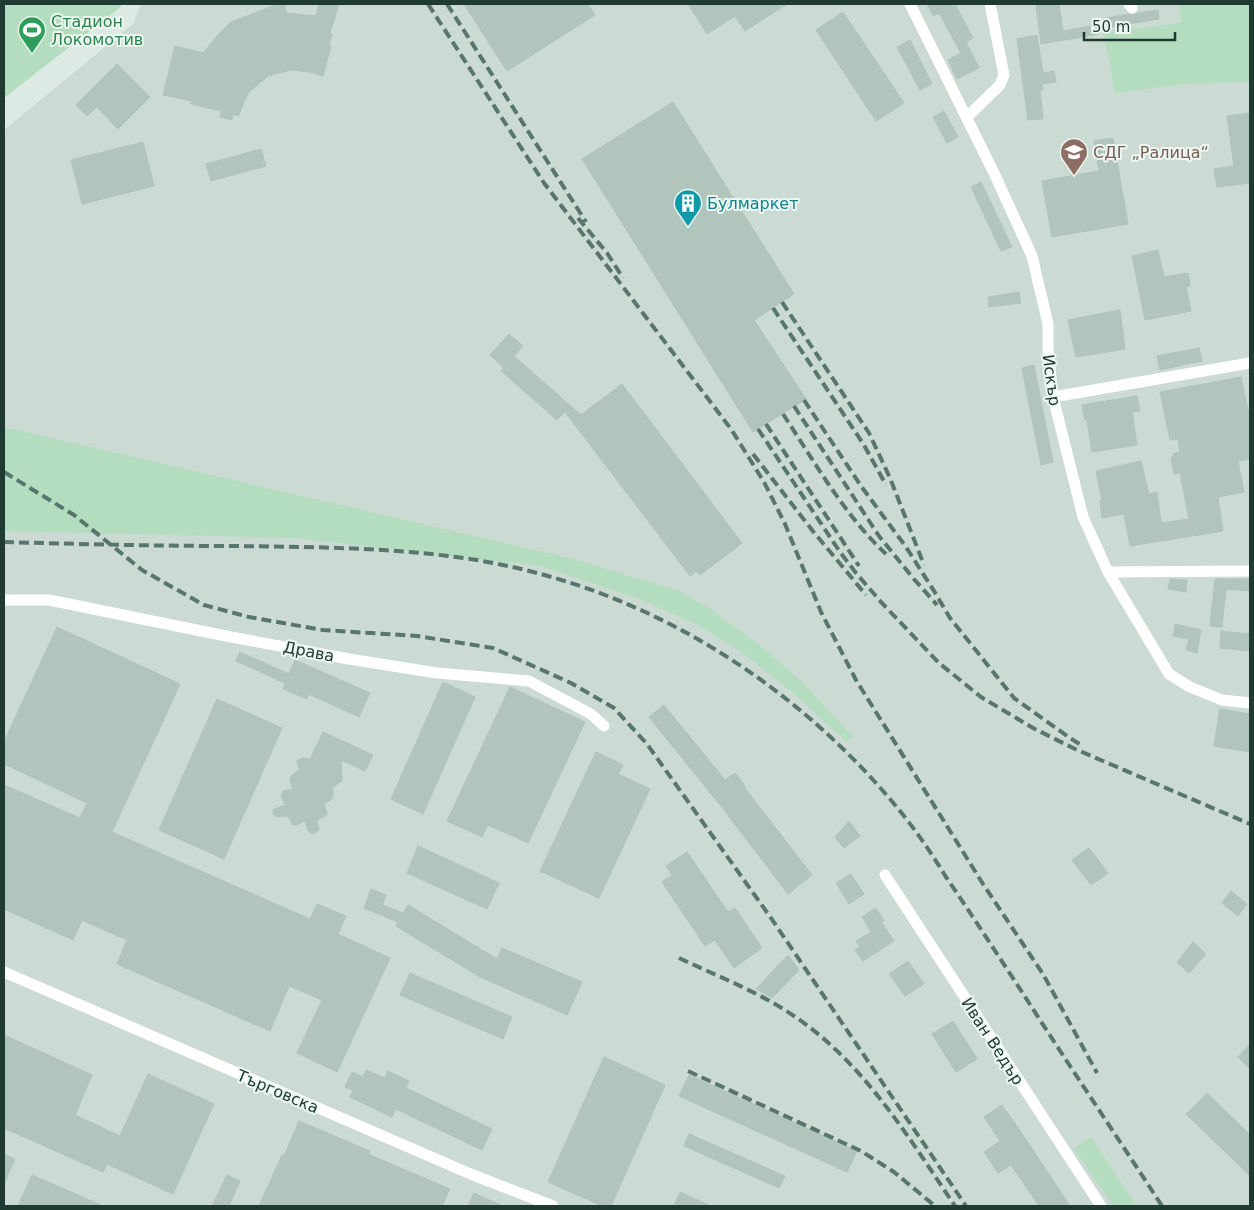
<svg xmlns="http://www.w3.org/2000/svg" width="1254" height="1210" font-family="'DejaVu Sans',sans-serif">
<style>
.built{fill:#cbdad3}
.green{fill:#b4ddbf}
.building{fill:#b2c5bd;stroke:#afc4bb}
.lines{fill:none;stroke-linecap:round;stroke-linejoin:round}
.minor{stroke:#fff;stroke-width:11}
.rail{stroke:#58766e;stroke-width:4;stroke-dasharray:10 5;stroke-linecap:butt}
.labels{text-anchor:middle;stroke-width:4;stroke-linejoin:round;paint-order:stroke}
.leisure-label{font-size:16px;fill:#27864d;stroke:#edf7f2;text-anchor:start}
.education-label{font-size:16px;fill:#785e54;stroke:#edf7f2;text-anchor:start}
.culture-label{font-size:16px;fill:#0d838f;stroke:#edf7f2;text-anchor:start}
.street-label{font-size:16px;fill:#1e3a33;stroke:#edf7f2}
</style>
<rect width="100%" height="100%" fill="#ddeae4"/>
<!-- built -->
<path class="built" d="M141 4H1250V1206H4V130L133 24Z"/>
<!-- green -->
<path class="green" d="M4 4H123L118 9 4 98Z
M1179 4H1250V82L1183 84 1115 93 1104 34 1182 22Z
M4 427 574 559 679 591 712 610 767 651 801 681 852 736 846 741 790 690 740 651 698 625 639 599 540 566 296 538 4 531Z
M1091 1137 1137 1206H1113L1074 1148Z"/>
<!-- building -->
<path class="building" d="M285 4 286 13 316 16 319 4H339L330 33 332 34 329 45 331 46 323 76 310 72 291 70 268 76 248 93 241 109 239 116 233 114 232 120 220 117 221 111 191 104 192 101 163 95 175 46 203 53 219 34 231 22 273 6Z
M464 4H588L595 15 507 71Z
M688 4H787L745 31 735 16 707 34Z
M927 4H955L973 38 966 42 979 68 957 79 948 60 961 53 939 13 933 16Z
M1036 4H1059L1063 31 1097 25 1099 34 1041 44Z
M1158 10 1159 19 1109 27 1107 18 1128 14 1133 15 1138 13Z
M843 12 904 103 876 121 816 30Z
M1037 35 1043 73 1054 71 1056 82 1042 84 1043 90H1040L1043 119 1028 120 1017 39Z
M910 40 932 84 920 90 897 47Z
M117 64 150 97 118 129 97 107 87 116 76 105Z
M673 102 794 294 754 320 806 399 753 432 582 159Z
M944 111 958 137 947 143 933 117Z
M1250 113V183L1217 187 1214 169 1234 166 1227 116Z
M1113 138 1128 224 1052 237 1042 181 1099 171 1094 141Z
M143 142 154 186 82 204 71 160Z
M261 149 266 166 211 181 206 164Z
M981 182 1012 247 1001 251 971 187Z
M1158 250 1164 277 1188 273 1190 286 1186 287 1191 311 1145 320 1132 256Z
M1019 292 1021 303 989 307 988 297Z
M1120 310 1125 349 1076 357 1068 320Z
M509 334 523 346 514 356 581 415 622 384 742 543 700 575 696 571 690 576 565 412 557 420 501 371 504 368 490 355Z
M1199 348 1202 361 1160 370 1157 356Z
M1034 365 1053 462 1041 465 1022 368Z
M1241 377 1250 419V459L1238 461 1244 492 1218 497 1223 531 1130 546 1124 514 1102 518 1100 501H1102L1096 471 1141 461 1149 494 1157 492 1161 523 1189 519 1180 473 1174 474 1171 457 1174 456 1173 454 1180 452 1178 439 1170 440 1160 392Z
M1137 396 1140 411 1132 412 1137 445 1092 452 1087 420H1085L1082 405Z
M1170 579 1187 580 1186 592 1168 589Z
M1215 579H1250V591L1226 589 1222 627 1210 626Z
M1175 624 1201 630 1197 653 1186 650 1189 639 1173 636Z
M57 627 180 684 112 832 310 919 317 904 346 916 338 934 390 958 337 1072 297 1053 322 1000 289 986 270 1031 117 964 127 940 82 920 73 940 4 909V785L80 818 87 803 4 764V742Z
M1221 631 1250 634V651L1220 648Z
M240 652 289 674 295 660 370 693 359 717 309 694 307 699 283 689 285 683 236 661Z
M443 682 475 697 423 814 391 799Z
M510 687 585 722 528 843 488 825 482 837 447 821Z
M217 699 282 728 224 859 159 830Z
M664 705 725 780 735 773 745 786 744 787 812 875 788 894 724 810 649 717Z
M1220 709 1250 714V752L1214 746Z
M323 732 373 755 365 771 341 760 342 781 333 787V798L324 804 327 814 325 816 317 820 319 830 313 834 308 831 305 821 296 825H293L288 816 278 817 274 816 273 810 285 805 281 796 283 791 293 789 290 780 291 776 299 770 297 760 302 758 310 759Z
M596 752 623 765 618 774 650 789 599 898 540 871Z
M849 821 860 836 844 848 835 837Z
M418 846 499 883 487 909 407 873Z
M1089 848 1108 873 1091 885 1072 860Z
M687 852 728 912 735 908 762 948 734 968 715 940 705 946 662 882 672 875 666 866Z
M851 874 864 894 849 904 836 883Z
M371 889 386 895 382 905 403 913 408 905 497 959 502 948 582 982 567 1015 480 977 396 926 398 922 364 908Z
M1231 891 1247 904 1238 916 1222 903Z
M876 908 884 921 881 922 894 941 863 961 855 950 860 947 856 941 871 932 862 917Z
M1193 942 1206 954 1189 973 1177 962Z
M788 955 799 970 772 998 756 989Z
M908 961 924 984 905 996 889 974Z
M410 973 512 1017 503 1039 400 995Z
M953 1021 977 1059 956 1072 932 1034Z
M4 1035 92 1075 75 1115 120 1136 148 1074 214 1104 173 1194 107 1164 103 1172 4 1128Z
M1250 1044V1069L1238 1057Z
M604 1057 665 1085 611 1206H602L548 1182Z
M366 1070 385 1078 388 1071 409 1081 406 1088 492 1129 482 1150 396 1109 392 1117 350 1097 353 1090 345 1087 352 1072 363 1077Z
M689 1075 857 1151 847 1172 679 1096Z
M1207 1093 1250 1135V1176L1186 1114Z
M1002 1105 1019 1129 1070 1206H1039L1011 1165 998 1173 984 1152 1000 1141 984 1117Z
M299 1121 370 1151 368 1154 450 1189 442 1206H259L282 1155 284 1156Z
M689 1134 785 1176 779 1188 684 1146Z
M4 1154 15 1159 4 1184Z
M32 1175 103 1206H18Z
M227 1175 240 1181 229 1206H212Z
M680 1192 711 1206H674Z
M474 1193 503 1206H468Z"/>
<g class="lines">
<!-- minor -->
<path class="minor" d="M910 4 994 173 1032 256 1048 324V350L1053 397 1083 517 1108 572 1169 674 1190 687 1222 700 1250 703
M1129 4 1132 8
M967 117 1000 85 1004 75 990 4
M1053 397 1250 363
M1108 572 1250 571
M4 600H49L226 636 349 659 437 673 529 681 591 714 604 726
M885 875 1101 1206
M4 972 473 1175 553 1206"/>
<!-- rail -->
<path class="rail" d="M428 4 544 183 731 429 764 482 785 524 821 612 856 680 983 884 1043 974 1097 1073
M447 4 586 222
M578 218 607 253 623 278
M782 302 869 433 890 478 924 565
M773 308 864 445 886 485
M804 400 861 486 906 547 934 591 950 618 1014 698 1070 738 1081 745
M794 406 879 536 913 578 937 605
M783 414C814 461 845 516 886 554
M766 424 859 566
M758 429 840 552 856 573 881 602 939 663 981 697 1033 728 1075 749 1250 824
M753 454 812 530 866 595
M4 472 74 515 142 570 204 605 249 617 323 630 417 636 493 648 571 683 614 708 647 744 771 918 966 1206
M4 542C79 544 154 546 230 546 310 547 390 547 470 559 640 585 792 679 900 811 917 832 932 854 946 877 972 915 997 954 1022 992 1068 1064 1116 1135 1162 1206
M679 958C717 976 759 992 794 1016 864 1063 909 1138 955 1206
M688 1071 861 1151 894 1172 935 1206"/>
</g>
<!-- icons -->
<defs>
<g id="stadium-pin" transform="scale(1.4375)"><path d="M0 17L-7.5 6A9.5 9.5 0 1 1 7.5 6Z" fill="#2e9e5b" stroke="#edf7f2"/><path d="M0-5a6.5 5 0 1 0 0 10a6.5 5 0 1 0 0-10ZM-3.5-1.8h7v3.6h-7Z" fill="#fff"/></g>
<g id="school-pin" transform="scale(1.4375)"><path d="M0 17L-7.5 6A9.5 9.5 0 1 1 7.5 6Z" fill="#8d6e63" stroke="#edf7f2"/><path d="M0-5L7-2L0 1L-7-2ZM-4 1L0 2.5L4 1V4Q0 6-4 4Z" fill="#fff"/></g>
<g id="building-pin" transform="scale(1.4375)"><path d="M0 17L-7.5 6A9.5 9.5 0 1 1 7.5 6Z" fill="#0f9aa8" stroke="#edf7f2"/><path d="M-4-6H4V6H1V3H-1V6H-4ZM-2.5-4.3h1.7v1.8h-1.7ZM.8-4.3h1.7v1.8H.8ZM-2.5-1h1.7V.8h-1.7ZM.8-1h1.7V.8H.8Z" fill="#fff"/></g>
</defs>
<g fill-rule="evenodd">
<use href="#stadium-pin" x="32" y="30"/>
<use href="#school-pin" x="1074" y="152"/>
<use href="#building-pin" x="688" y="203"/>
</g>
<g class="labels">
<!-- leisure labels -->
<g class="leisure-label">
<text x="51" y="27">Стадион<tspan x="51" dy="18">Локомотив</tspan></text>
</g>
<!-- education labels -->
<g class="education-label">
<text x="1093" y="158">СДГ „Ралица“</text>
</g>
<!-- culture labels -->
<g class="culture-label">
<text x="707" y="209">Булмаркет</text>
</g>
<!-- street labels -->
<g class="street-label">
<text transform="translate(1052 380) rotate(82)" y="6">Искър</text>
<text transform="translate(309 651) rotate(11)" y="6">Драва</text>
<text transform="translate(993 1041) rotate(57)" y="6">Иван Ведър</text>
<text transform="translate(278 1091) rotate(23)" y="6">Търговска</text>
</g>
</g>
<!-- border -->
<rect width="1254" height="1210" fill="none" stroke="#1e3a33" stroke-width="10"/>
<!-- scale -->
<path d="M1084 32v8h91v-8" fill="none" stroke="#1e3a33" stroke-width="2.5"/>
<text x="1092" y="32" font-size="15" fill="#1e3a33" stroke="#edf7f2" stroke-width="4" paint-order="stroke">50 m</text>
</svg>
